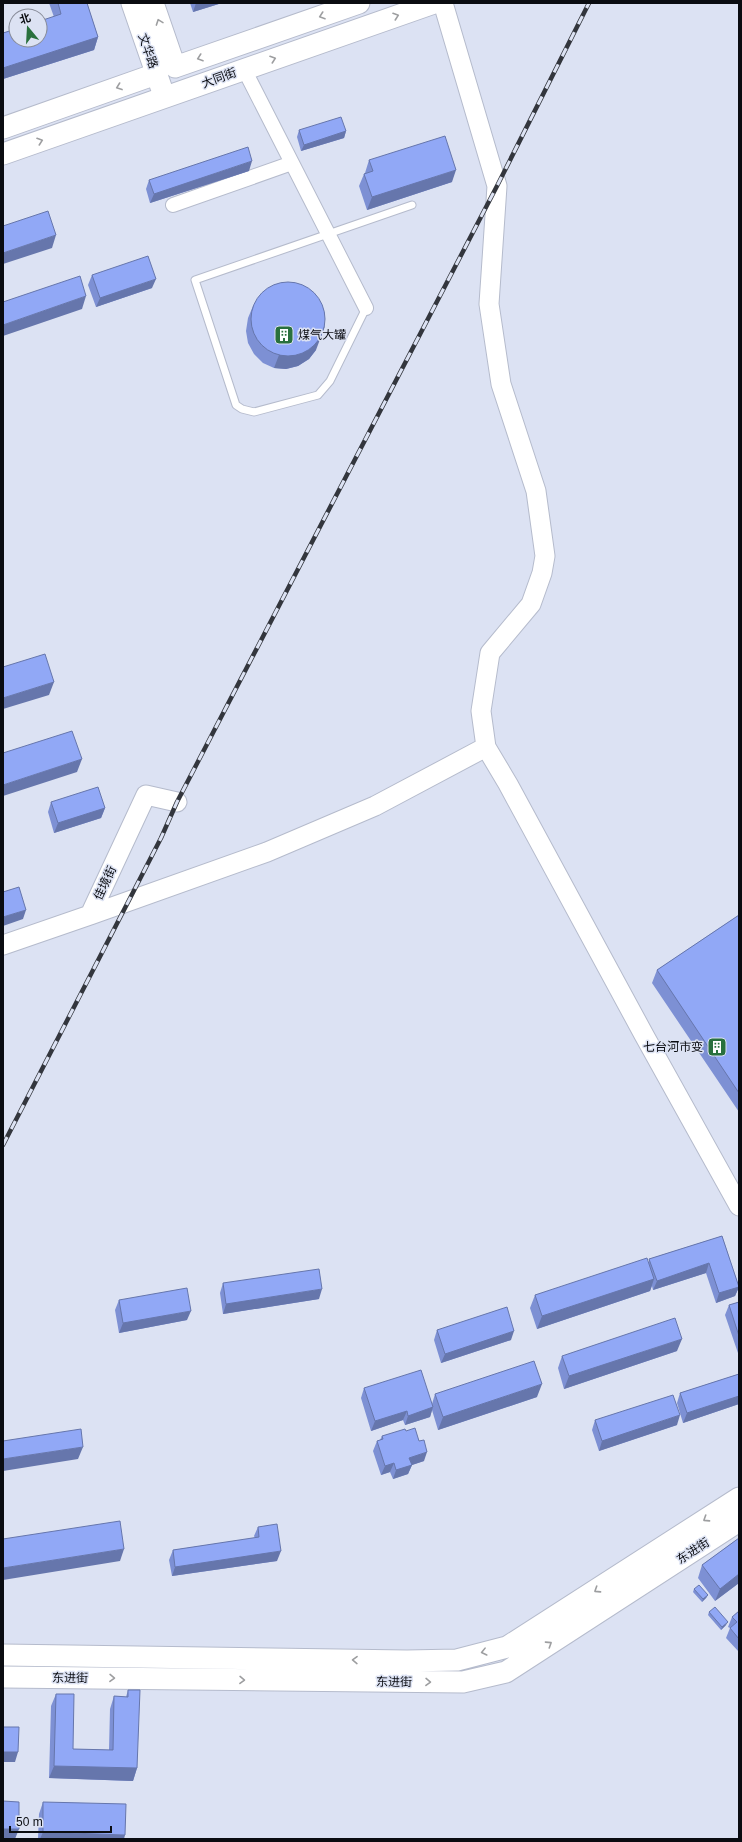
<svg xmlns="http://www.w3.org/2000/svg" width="742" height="1842" font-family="Arial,'Noto Sans SC',sans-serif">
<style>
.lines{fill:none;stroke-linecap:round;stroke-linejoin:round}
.lane-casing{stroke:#b5bbcc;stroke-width:9}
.street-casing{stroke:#b5bbcc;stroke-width:16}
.secondary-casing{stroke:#b5bbcc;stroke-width:21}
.primary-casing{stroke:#b5bbcc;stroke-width:23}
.lane{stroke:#fff;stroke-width:7}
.street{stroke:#fff;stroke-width:14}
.secondary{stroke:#fff;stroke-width:19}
.primary{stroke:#fff;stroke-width:21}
.rail-casing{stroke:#33363d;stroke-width:4.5}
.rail{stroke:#dce2f3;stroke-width:3;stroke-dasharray:9;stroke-linecap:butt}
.wall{fill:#7d90d4}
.shaded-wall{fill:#6676ac}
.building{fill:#91a8f6;stroke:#6676ac}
.oneway{stroke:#9d9ea0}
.labels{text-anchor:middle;stroke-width:3;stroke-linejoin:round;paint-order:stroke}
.street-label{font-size:12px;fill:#0a0c11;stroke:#dce2f3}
.poi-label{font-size:12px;fill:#0a0c11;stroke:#dce2f3;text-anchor:start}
</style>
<rect width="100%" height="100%" fill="#dce2f3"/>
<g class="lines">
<!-- lane casing -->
<g class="lane-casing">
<path id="lane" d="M366 308 330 381 318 395 254 412 242 409 236 405 195 280 412 205"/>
</g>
<!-- street casing -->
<g class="street-casing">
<path id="street" d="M244 69 366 308
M173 205 292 163"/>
</g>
<!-- secondary casing -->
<g class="secondary-casing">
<path id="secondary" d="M443 3 497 186 489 304 501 384 536 491 545 556 542 573 531 604 490 653 481 711 486 747 508 784 644 1035 739 1206
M90 915 267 852 375 806 486 747
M3 945 90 915 146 795 177 802"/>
</g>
<!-- primary casing -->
<g class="primary-casing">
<path id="primary" d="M132 3 161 87
M153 3 175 67 359 3
M3 128 156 74
M3 154 434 3
M3 1655 407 1661 457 1660 507 1647 739 1498
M3 1677 463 1682 506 1672 739 1521"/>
</g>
<!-- lane -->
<use href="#lane" class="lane"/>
<!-- street -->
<use href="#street" class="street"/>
<!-- secondary -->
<use href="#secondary" class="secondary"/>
<!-- primary -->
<use href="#primary" class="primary"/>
<!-- rail casing -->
<g class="rail-casing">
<path id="rail" d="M3 1145 161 838 177 802 497 186 589 3"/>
</g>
<!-- rail -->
<use href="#rail" class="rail"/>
</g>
<!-- wall -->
<path class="wall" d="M49 3H87L98 37 94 50 3 79V33L54 17Z
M190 3H222L193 12Z
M299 130 346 131 344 138 301 151 297 137Z
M369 160 452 182 367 210 359 186 364 174 365 173Z
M249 171 150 203 146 189 149 180Z
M92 275 152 288 96 307 88 285Z
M253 306 316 350 309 359 298 366 286 369 274 368 263 363 254 354 248 343 246 331 248 318Z
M51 802 105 808 101 818 54 833 48 812Z
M739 915V1112L652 983 657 970Z
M722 1236 739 1287 735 1296 716 1303 706 1273 653 1290 652 1286 650 1291 537 1329 530 1308 535 1295 649 1262V1259Z
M223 1283 319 1299 223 1314 220 1293Z
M119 1300 187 1320 119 1333 115 1310Z
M739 1302V1356L725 1315 729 1305Z
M437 1330 511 1340 441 1363 434 1340Z
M677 1351 564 1389 558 1368 562 1356Z
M739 1374V1404L683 1423 677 1403 680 1393Z
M364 1388 432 1404 435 1394 537 1397 438 1430 432 1410 430 1417 405 1425 403 1420 371 1431 361 1398Z
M595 1420 677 1425 599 1451 592 1430Z
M406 1431 424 1461 412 1465 408 1474 393 1479 390 1472 381 1475 373 1451 377 1441 380 1440 382 1436Z
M258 1527 277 1561 172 1576 169 1560 173 1550 255 1538 254 1536Z
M739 1538V1583L715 1601 698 1578 702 1565Z
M694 1589 708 1595 706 1598 702 1602 693 1592Z
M739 1611V1652L726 1638 730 1628 728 1627 732 1617Z
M709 1612 726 1625 721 1630 708 1615Z
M128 1690 137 1768 133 1781 49 1778 51 1706 56 1694 73 1749 109 1750 110 1709 114 1696 126 1697Z
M43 1802 124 1839H38L39 1814Z"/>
<!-- shaded-wall -->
<path class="shaded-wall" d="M196 3H222L193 12Z
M98 37 94 50 3 79V68Z
M346 131 344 138 301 151 304 145Z
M252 161 249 171 150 203 154 194Z
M456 170 452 182 367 210 372 197Z
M56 235 52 248 3 264V253Z
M156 279 152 288 96 307 100 298Z
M86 296 82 309 3 336V325Z
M325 326 316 350 309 359 298 366 286 369 274 368 279 355Z
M54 682 49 695 3 709V698Z
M82 759 77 772 3 796V785Z
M105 808 101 818 54 833 58 823Z
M26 910 23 919 3 926V917Z
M709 1263 706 1273 653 1290 657 1281Z
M654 1279 650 1291 537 1329 542 1316Z
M739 1287 735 1296 716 1303 719 1293Z
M322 1289 319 1299 223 1314 226 1304Z
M191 1311 187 1320 119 1333 123 1323Z
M514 1331 511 1340 441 1363 445 1354Z
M682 1339 677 1351 564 1389 569 1376Z
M542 1384 537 1397 438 1430 443 1417Z
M739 1396V1404L683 1423 687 1413Z
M433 1407 430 1417 405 1425 408 1416Z
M407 1411 403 1420 371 1431 375 1421Z
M680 1415 677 1425 599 1451 602 1441Z
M83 1447 78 1459 3 1471V1459Z
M427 1452 424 1461 412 1465 408 1474 393 1479 396 1470 409 1458Z
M394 1463 390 1472 381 1475 385 1466Z
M124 1549 120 1561 3 1580V1568Z
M281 1551 277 1561 172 1576 175 1567Z
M739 1574V1583L715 1601 720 1589Z
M708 1595 706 1598 702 1602 703 1599Z
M728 1622 726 1625 721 1630 722 1627Z
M3 1752H18L15 1762H3Z
M54 1766 137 1768 133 1781 49 1778Z
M3 1829H19L15 1839H3Z
M43 1832 125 1835 124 1839H40Z"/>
<!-- building -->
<path class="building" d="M58 3H87L98 37 3 68V33L16 29V40H40V21L61 14Z
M341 117 346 131 304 145 299 130Z
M445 136 456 170 372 197 364 174 373 171 369 160Z
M248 147 252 161 154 194 149 180Z
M48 211 56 235 3 253V226Z
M148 256 156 279 100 298 92 275Z
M80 276 86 296 3 325V302Z
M251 319a37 37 0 1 1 74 0a37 37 0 1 1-74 0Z
M45 654 54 682 3 698V667Z
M72 731 82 759 3 785V753Z
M98 787 105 808 58 823 51 802Z
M19 887 26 910 3 917V892Z
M739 915V1093L657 970Z
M722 1236 739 1287 719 1293 709 1263 657 1281 649 1259Z
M647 1258 654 1279 542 1316 535 1295Z
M319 1269 322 1289 226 1304 223 1283Z
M187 1288 191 1311 123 1323 119 1300Z
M739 1302V1336L729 1305Z
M507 1307 514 1331 445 1354 437 1330Z
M675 1318 682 1339 569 1376 562 1356Z
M534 1361 542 1384 443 1417 435 1394Z
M421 1370 433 1407 408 1416 407 1411 375 1421 364 1388Z
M739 1374V1396L687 1413 680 1393Z
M673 1395 680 1415 602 1441 595 1420Z
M415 1428 419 1441 424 1440 427 1452 409 1458 412 1465 396 1470 394 1463 385 1466 377 1441 383 1439 382 1436 405 1429 406 1431Z
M81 1429 83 1447 3 1459V1441Z
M120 1521 124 1549 3 1568V1539Z
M277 1524 281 1551 175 1567 173 1550 259 1537 258 1527Z
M739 1538V1574L720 1589 702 1565Z
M699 1585 708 1595 703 1599 694 1589Z
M715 1607 728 1622 722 1627 709 1612Z
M739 1611V1639L730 1628 737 1622 732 1617Z
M128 1690H140L137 1768 54 1766 56 1694H74L73 1749 113 1750 114 1696 128 1697Z
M3 1727H19L18 1752H3Z
M3 1801 19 1802V1829H3Z
M43 1802 126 1804 125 1835 43 1832Z"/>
<!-- one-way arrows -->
<defs><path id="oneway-chevron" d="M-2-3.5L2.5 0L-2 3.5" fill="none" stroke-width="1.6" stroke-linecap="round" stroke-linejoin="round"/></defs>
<g class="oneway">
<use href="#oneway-chevron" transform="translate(322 16) rotate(161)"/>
<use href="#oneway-chevron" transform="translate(396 16) rotate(-19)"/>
<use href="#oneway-chevron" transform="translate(159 22) rotate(-110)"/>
<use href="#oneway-chevron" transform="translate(200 58) rotate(161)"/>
<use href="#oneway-chevron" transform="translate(273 59) rotate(-19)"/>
<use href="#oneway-chevron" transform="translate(119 87) rotate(160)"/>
<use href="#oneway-chevron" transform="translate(40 141) rotate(-19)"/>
<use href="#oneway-chevron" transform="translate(706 1519) rotate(147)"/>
<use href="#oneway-chevron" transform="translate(597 1590) rotate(147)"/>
<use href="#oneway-chevron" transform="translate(549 1644) rotate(-33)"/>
<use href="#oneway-chevron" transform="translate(484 1652) rotate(166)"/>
<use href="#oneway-chevron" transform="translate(355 1660) rotate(-179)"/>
<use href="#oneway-chevron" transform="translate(112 1678) rotate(1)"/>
<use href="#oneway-chevron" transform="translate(242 1680) rotate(1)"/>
<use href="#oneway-chevron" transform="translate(428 1682) rotate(1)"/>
</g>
<!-- icons -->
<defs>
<g id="building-square" transform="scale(1)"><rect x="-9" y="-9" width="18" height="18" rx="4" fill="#29703d" stroke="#dce2f3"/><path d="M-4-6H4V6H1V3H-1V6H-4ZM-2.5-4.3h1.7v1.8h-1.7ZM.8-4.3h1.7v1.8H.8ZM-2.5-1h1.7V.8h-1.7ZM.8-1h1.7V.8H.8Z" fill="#fff"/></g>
</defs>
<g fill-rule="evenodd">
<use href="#building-square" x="284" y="335"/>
<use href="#building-square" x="717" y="1047"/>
</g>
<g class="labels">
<!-- street labels -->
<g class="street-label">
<text transform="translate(148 51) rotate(71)" y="4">文华路</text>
<text transform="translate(219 78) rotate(-20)" y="4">大同街</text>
<text transform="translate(105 883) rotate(-65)" y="4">佳境街</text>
<text transform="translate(693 1551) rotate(-33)" y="4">东进街</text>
<text transform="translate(70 1678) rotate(1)" y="4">东进街</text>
<text transform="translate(394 1682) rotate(1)" y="4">东进街</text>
</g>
<!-- poi labels -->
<g class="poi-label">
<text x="298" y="339">煤气大罐</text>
<text x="703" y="1051" text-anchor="end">七台河市变</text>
</g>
</g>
<!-- border -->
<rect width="742" height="1842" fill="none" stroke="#0a0c11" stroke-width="8"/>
<!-- north arrow -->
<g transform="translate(28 28) rotate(342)"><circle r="19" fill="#dce2f3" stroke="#888c99"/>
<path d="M0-3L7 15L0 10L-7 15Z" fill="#29703d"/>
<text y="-6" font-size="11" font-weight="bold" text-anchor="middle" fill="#0a0c11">北</text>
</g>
<!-- scale -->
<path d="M10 1826v6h101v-6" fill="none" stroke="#0a0c11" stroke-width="2"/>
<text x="16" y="1826" font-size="12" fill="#0a0c11" stroke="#dce2f3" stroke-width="3" paint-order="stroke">50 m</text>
</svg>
